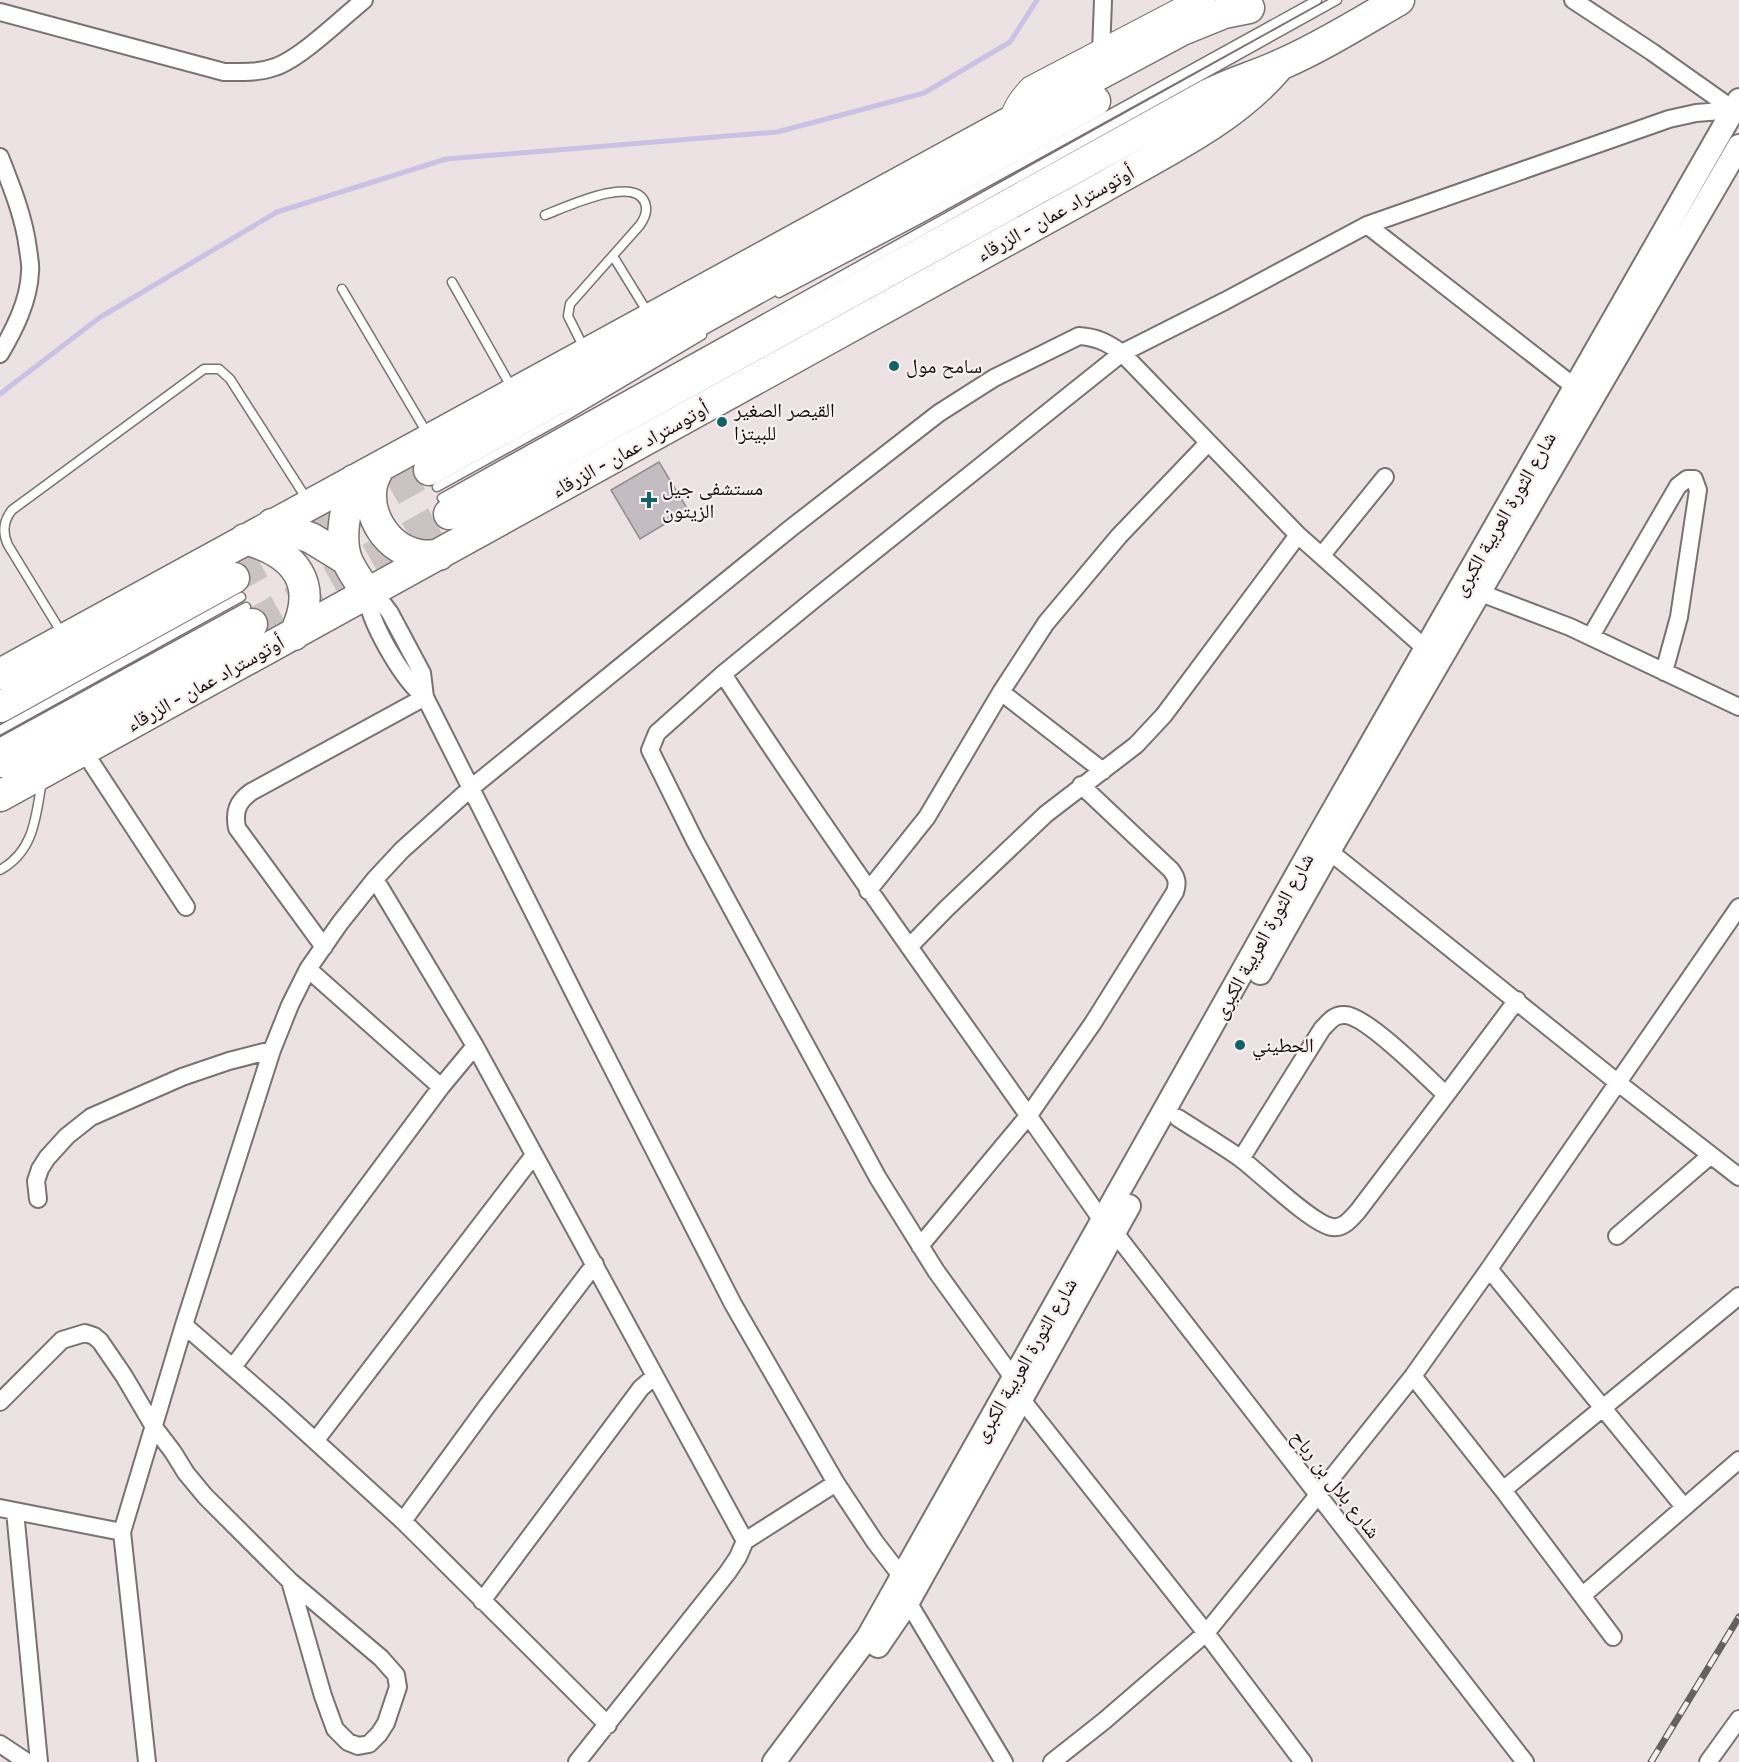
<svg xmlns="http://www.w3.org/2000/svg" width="1739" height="1762" font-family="'Golos Text','Noto Naskh Arabic',sans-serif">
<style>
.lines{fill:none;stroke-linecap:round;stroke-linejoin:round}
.stream{stroke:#cac1e3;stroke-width:5}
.building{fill:#c3bdc2;stroke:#928c91;stroke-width:1.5}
.highway-tunnel{stroke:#cbc2c4;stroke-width:30;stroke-dasharray:30 15;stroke-linecap:butt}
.lane-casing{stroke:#797172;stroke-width:11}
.street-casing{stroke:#797172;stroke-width:20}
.secondary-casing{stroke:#797172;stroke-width:26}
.primary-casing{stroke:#797172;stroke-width:28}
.highway-casing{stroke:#797172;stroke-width:33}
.lane{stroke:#fff;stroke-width:8}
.street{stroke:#fff;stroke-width:16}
.secondary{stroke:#fff;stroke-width:22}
.primary{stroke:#fff;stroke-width:26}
.highway{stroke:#fff;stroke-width:30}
.rail-casing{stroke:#666061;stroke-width:7}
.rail{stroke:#f9eff1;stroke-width:4.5;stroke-dasharray:14;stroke-linecap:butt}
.poi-dot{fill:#136364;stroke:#f9eff1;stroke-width:2}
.labels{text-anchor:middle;stroke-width:4.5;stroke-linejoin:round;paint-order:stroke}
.street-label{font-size:20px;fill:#100d0d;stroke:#f9eff1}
.poi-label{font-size:20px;fill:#100d0d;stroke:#f9eff1;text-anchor:start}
</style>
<rect width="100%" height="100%" fill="#ece2e4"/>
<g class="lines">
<!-- stream -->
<path class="stream" d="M0 394 99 318 277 212 446 159 777 132 924 93 1010 42 1037 0"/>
</g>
<!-- building -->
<path class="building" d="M659 462 688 510 640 539 611 490Z"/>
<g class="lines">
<!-- highway-tunnel -->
<path class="highway-tunnel" d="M234 578 429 470
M252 624 449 514"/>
<!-- lane casing -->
<g class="lane-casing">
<path id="lane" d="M545 215C564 208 635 174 645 203 648 211 645 218 640 225L570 304 568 316 585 350
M613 256 648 313
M452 282 513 390
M342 289 427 433
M779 293 922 218 1317 0
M437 487 564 417 702 335
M442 498 1337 0
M63 635 8 545C2 532 3 521 12 510L204 369H219L230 379 308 501
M0 730 241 597
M0 742 246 607
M0 870C35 851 36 815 42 780"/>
</g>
<!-- street casing -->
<g class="street-casing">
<path id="street" d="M1573 0 1652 52 1734 110
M0 12 224 72C241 72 259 73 275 67 300 59 342 18 364 0
M1101 53 1103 0
M0 157C12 188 24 217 28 249 29 257 31 265 30 272 29 301 14 330 0 354
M1367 225 1576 388
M1322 555 1385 477
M1478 592 1570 627 1739 707
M1591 636 1678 486 1687 479H1694L1698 490 1679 617 1664 672
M723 674C844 860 976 1039 1103 1222
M1001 692 1103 771
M425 697 422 673 390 613 381 601 367 594C367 619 404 682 425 697L580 1005 733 1304 836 1483 875 1542 902 1577
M83 750 186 907
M1323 844 1329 851 1617 1082 1739 1177
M375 879 475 1046 745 1541
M868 891 927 817 1001 692 1046 623 1119 536 1208 443
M324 947 237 828C234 812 237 802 251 792L425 697
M909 947 947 908 1046 814 1136 745 1164 715 1298 535
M308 969 441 1087
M1446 1095 1517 1000
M1178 1118C1198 1131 1220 1144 1240 1158 1259 1172 1312 1224 1332 1227 1343 1229 1351 1219 1358 1211L1446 1095C1428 1078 1367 1016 1345 1015 1334 1014 1329 1022 1322 1029L1241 1159
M38 1199 36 1181 40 1169 47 1158 67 1136 91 1117 182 1077 229 1061 272 1050
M1115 1233 1525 1762
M1617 1236 1711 1155
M920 1246 1029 1115 1093 1023 1175 892C1178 883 1177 878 1171 870L1081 785
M1489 1269 1684 1507
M184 1325 277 1406 403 1521 608 1725
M233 1367 441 1087 475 1046
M1413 1376 1503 1490 1613 1637
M1014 1379 936 1271 878 1178 695 841 650 750 657 733 723 674 817 597 1122 353 1225 301 1367 225 1669 119 1696 113 1734 110
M1022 1400 1206 1633 1303 1762
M0 1402 62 1340 85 1333 94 1336 100 1341 124 1376 154 1427 173 1452 186 1473 205 1496 290 1581 381 1658 396 1675 398 1687 386 1723 379 1734 369 1744 358 1746 348 1742 335 1729 323 1696 290 1581
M316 1440 534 1155
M1503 1490 1739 1296
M0 1508 122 1532
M15 1511 39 1762
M403 1521 487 1406 595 1264
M1583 1595 1739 1460
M482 1601 641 1388 655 1376
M908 1602 1004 1762
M0 1744 27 1762
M147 1762 122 1532 184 1325 272 1050 290 1005 308 969 340 923 375 879 402 850 471 788 791 528 939 413 994 378 1079 336C1097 337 1108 343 1122 353L1298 535 1426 649
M577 1762 728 1572 738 1557 745 1541 836 1483
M1052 1762 1104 1721 1206 1633 1318 1495 1413 1376 1489 1269 1739 907
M1708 1762 1739 1719"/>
</g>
<!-- secondary casing -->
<g class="secondary-casing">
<path id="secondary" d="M1260 973 1329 851 1739 146
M878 1646 908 1602 1129 1206
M774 1762 868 1637 1318 837 1739 100"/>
</g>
<!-- primary casing -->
<g class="primary-casing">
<path id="primary" d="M1012 121C1017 107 1022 99 1032 89L1202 0"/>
</g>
<!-- highway casing -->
<g class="highway-casing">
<path id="highway" d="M379 467C377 473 373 479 372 485 366 516 388 550 420 555 426 556 433 555 439 555
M429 470 1095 101
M354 480C347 504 338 536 347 560 352 572 361 583 367 594
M449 514 1209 94C1233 82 1258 75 1282 64 1323 46 1361 22 1399 0
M272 524 311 538 347 560
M245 539C296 553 320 584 294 635
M0 674 1012 121 1182 30 1224 13 1249 8
M0 707 234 578
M0 762 252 624
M0 796 1100 189C1162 153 1233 121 1279 66"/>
</g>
<!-- lane -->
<use href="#lane" class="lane"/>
<!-- street -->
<use href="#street" class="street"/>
<!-- secondary -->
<use href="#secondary" class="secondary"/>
<!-- primary -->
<use href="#primary" class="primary"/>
<!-- highway -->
<use href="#highway" class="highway"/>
<!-- rail casing -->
<g class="rail-casing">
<path id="rail" d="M1651 1762 1739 1617"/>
</g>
<!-- rail -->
<use href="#rail" class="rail"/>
</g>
<!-- markers -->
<g class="poi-dot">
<circle cx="894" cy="366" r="6"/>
<circle cx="722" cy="422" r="6"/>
<path d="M646 491h6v6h6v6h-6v6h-6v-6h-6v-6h6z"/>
<circle cx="1240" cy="1045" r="6"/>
</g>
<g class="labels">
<!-- street labels -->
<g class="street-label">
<text transform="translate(1055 213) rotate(-29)" y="7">أوتوستراد عمان - الزرقاء</text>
<text transform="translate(630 449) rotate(-29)" y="7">أوتوستراد عمان - الزرقاء</text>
<text transform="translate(1504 514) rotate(-60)" y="7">شارع الثورة العربية الكبرى</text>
<text transform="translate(205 683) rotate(-29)" y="7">أوتوستراد عمان - الزرقاء</text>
<text transform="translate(1263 936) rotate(-61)" y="7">شارع الثورة العربية الكبرى</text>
<text transform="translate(1025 1360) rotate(-60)" y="7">شارع الثورة العربية الكبرى</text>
<text transform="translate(1336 1484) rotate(52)" y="7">شارع بلال بن رباح</text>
</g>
<!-- poi labels -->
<g class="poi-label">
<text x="906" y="373">سامح مول</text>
<text x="734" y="417">القيصر الصغير<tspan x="734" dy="23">للبيتزا</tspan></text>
<text x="662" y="495">مستشفى جيل<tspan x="662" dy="23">الزيتون</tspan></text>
<text x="1252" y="1052">الحطيني</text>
</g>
</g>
</svg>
